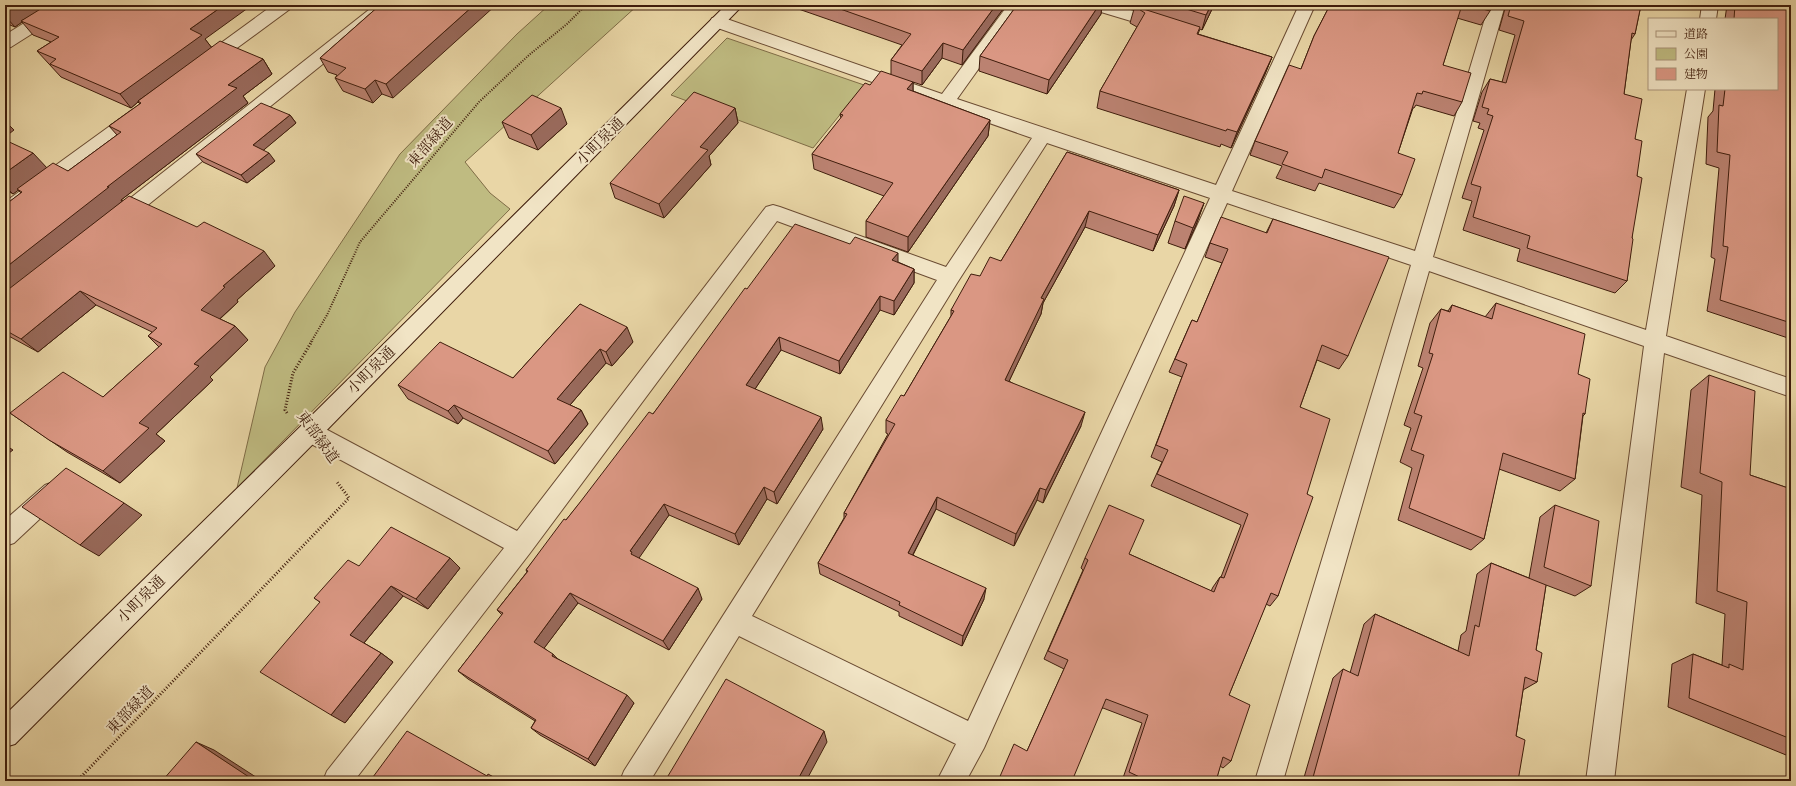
<svg xmlns="http://www.w3.org/2000/svg" width="1796" height="786" font-family="'IM FELL DW Pica','Noto Serif JP',serif">
<style>
.green{fill:#bfbb81;stroke:#7f6c46}
.lines{fill:none;stroke-linecap:round;stroke-linejoin:round}
.lane-casing{stroke:#6a4b32;stroke-width:2}
.street-casing{stroke:#6a4b32;stroke-width:2}
.secondary-casing{stroke:#3f1d0c;stroke-width:2}
.path-far1{stroke:#3f1d0c;stroke-width:2;stroke-dasharray:1 1.5;stroke-linecap:butt}
.path{stroke:#3f1d0c;stroke-width:3;stroke-dasharray:1 2;stroke-linecap:butt}
.lane{fill:#f1e4c5;fill-rule:evenodd}
.street{fill:#f1e4c5;fill-rule:evenodd}
.secondary{fill:#f1e4c5;fill-rule:evenodd}
.wall{fill:#bb8271;stroke:#3f1d0c}
.shaded-wall{fill:#996a5c;stroke:#3f1d0c}
.building{fill:#da9783;stroke:#3f1d0c}
.labels{text-anchor:middle;stroke-width:4;stroke-linejoin:round;paint-order:stroke}
.street-label{font-size:15px;fill:#3f1d0c;stroke:#f1e4c5}
</style>
<rect width="100%" height="100%" fill="#e9d6a6"/>
<filter id="stains"><feTurbulence type="fractalNoise" baseFrequency=".005" numOctaves="4"/><feColorMatrix values="0 0 0 0 .2 0 0 0 0 .09 0 0 0 0 .02 0 0 0 .5 -.17"/></filter>
<radialGradient id="worn" r=".72"><stop offset=".6" stop-color="#630" stop-opacity="0"/><stop offset="1" stop-color="#630" stop-opacity=".3"/></radialGradient>
<!-- green -->
<path class="green" d="M549 5H638L465 162 490 193 510 209 237 488 265 367 295 312 400 154 517 34Z
M727 38 864 85 813 148 671 95Z"/>
<g class="lines">
<!-- lane casing -->
<g class="lane-casing">
<path id="lane" d="M53 482 61 485 65 492 61 499 14 543 5 546V520L45 485Z"/>
</g>
<!-- street casing -->
<g class="street-casing">
<path id="street" d="M53 5H73L71 9 11 47 5 48V35Z
M273 5H292L290 9 211 67 205 69 199 67 196 63 199 59Z
M375 5H393L391 9 123 225 116 227 109 225 106 220 109 215Z
M1008 5H1024L957 99 1216 185 1299 5H1315L1232 191 1415 251 1489 5H1505L1433 257 1646 330 1687 89H1705L1666 336 1791 379V397L1664 353 1614 781H1586L1644 346 1429 271 1283 781H1255L1411 265 1227 203 984 748 966 781H937L956 744 739 636 650 781H620L624 771 937 280 777 221 530 553 354 781H323L327 771 504 548 302 439 299 432 302 425 310 422 318 425 517 531 766 207 773 205 780 207 946 267 1032 138 712 26 710 22 712 18 718 17 724 18 942 94ZM1047 143 1210 198 968 721 752 616 957 283Z
M1089 5H1114L1167 21 1169 25 1167 29 1161 30 1091 9Z
M1702 5H1718L1716 19H1700Z
M138 108 144 110 147 114 144 118 12 217 5 219V202L132 110Z"/>
</g>
<!-- secondary casing -->
<g class="secondary-casing">
<path id="secondary" d="M726 5H743L318 439 15 744 5 747V715L302 425Z"/>
</g>
<!-- path-far1 -->
<path class="path-far1" d="M311 342 327 315 360 242 479 102 529 55 567 24 586 5"/>
<!-- path -->
<path class="path" d="M287 413 285 410 293 373 312 341
M77 781 349 498 337 482"/>
<!-- lane -->
<use href="#lane" class="lane"/>
<!-- street -->
<use href="#street" class="street"/>
<!-- secondary -->
<use href="#secondary" class="secondary"/>
</g>
<!-- wall -->
<path class="wall" d="M5 5 205 39 211 47 263 59 272 74 243 96 248 103 121 200 275 266 237 300 238 302 220 319 235 326 248 340 210 377 213 380 156 434 165 441 120 483 67 452 10 413 103 397 159 347 148 336 152 332 96 305 38 352 5 334V205L21 193 18 190 13 194 5 189V140L47 168 68 171 117 135 109 126 140 104 138 102 131 108 61 77 37 51 51 42 33 35 22 22 15 27 5 23Z
M380 5 393 98 382 94 373 103 343 91 335 78 337 75 328 72 320 58Z
M787 5H1006L962 65 942 58 922 85 913 82V91L990 120 988 136 908 252 866 237V221L884 196 814 169 812 154 841 118 840 114 870 85 891 74V60L902 45Z
M1017 5H1102L1101 14 1047 94 979 71 980 56Z
M1120 5H1214L1202 30 1200 29 1198 34 1272 57 1265 74 1231 148 1221 144 1220 147 1097 108 1100 91 1137 27 1130 23 1134 9Z
M1330 5H1491L1490 11 1481 25 1457 18 1443 65 1462 102 1454 116 1416 105 1414 108H1413L1398 153 1402 195 1394 208 1319 183 1315 191 1276 178 1282 166 1250 155 1255 141 1301 69 1314 36Z
M1506 5H1641L1635 34 1631 40 1624 94 1635 139 1637 176 1632 238 1627 281 1615 293 1517 261 1520 249 1463 230 1472 201 1462 198 1484 130 1478 128 1480 123 1473 121 1482 92 1490 79 1502 82 1515 35 1499 30Z
M1727 5H1791V339L1707 311 1715 259 1711 257 1719 168 1706 164 1708 117 1713 111 1715 89H1777V19H1725Z
M735 108 738 123 709 156 711 165 664 218 615 198 610 183Z
M290 115 296 123 263 150 275 161 247 183 203 162 196 154Z
M502 122 567 124 538 150 509 138Z
M1067 152 1179 190 1174 206 1153 251 1085 227 1043 303 1041 314 1009 381 1081 426 1043 503 1037 500 1014 546 936 509 913 555 984 599 962 646 899 616V612L820 574 818 563 844 518V513L888 434 886 433V420L904 396 951 316V310L980 276 1001 261Z
M1204 203 1196 225 1185 249 1168 243 1175 221Z
M1273 219 1348 356 1339 369 1317 360 1300 407 1307 494 1278 596 1270 606 1266 604 1229 695 1231 761 1223 768 1220 766 1216 781H1129L1123 778 1142 723 1103 708 1027 751 1064 669 1044 659 1083 570 1081 568 1085 558 1129 554 1211 591 1213 587 1220 577H1221L1241 525 1151 486 1162 462 1151 457 1182 377 1169 372 1192 320 1197 322 1222 263 1205 257 1210 243 1266 233Z
M898 262 914 269V283L894 315 880 310 840 374 781 350 755 389 823 429 777 504 767 499 739 545 669 515 638 558 702 599 669 650 578 603 544 648 558 659 634 703 595 766 540 735 531 728 535 721 468 679 458 671 502 615 497 610 527 572 526 570 566 520 653 414 747 289Z
M1496 303 1578 374 1585 414 1583 416 1575 479 1560 491 1499 469 1484 539 1471 550 1398 520 1412 468 1400 462 1411 428 1404 425 1423 368 1418 366 1430 323 1441 309 1448 311 1452 305 1485 317Z
M580 304 633 342 612 366 606 363 570 405 581 410 588 424 555 464 463 418 458 424 408 399 398 385 513 378Z
M1709 375 1750 475 1791 489V757L1668 707 1672 664 1693 654 1722 665 1725 614 1696 603 1702 495 1681 487 1691 390Z
M1555 505 1591 586 1575 596 1546 585 1536 650 1537 682 1523 690 1516 736 1518 781H1303L1333 678 1343 669 1350 673 1364 624 1375 614 1458 651 1461 635 1466 631 1477 574 1491 563 1529 578 1540 517Z
M450 558 460 568 428 609 403 596 364 643 381 653 393 662 345 723 320 602 314 598 359 566Z"/>
<!-- shaded-wall -->
<path class="shaded-wall" d="M16 5H50L21 21 22 22 15 27 5 16V12Z
M224 5H252L205 39 212 48 138 101V102L131 108 120 94 190 29Z
M474 5H496L393 98 386 84Z
M996 5H1006L962 65 963 50Z
M1099 5H1102L1101 14 1047 94 1049 80Z
M1211 5H1214L1202 30 1206 15Z
M943 43 942 58 922 85V71Z
M1272 57 1265 74 1231 148 1237 132Z
M263 59 272 74 243 96 248 103 121 200 122 202 5 294V268L107 187 228 85Z
M375 80 382 94 373 103 365 89Z
M913 82V98L907 89Z
M561 108 567 124 538 150 531 135Z
M735 108 738 123 709 156 711 165 664 218 659 204 700 147Z
M290 115 296 123 259 154 253 145Z
M990 120 988 136 908 252V237Z
M5 121 14 130 5 137Z
M33 153 48 169 13 194 5 186V173Z
M269 153 275 161 247 183 241 175Z
M1179 190 1174 206 1153 251 1158 235Z
M1204 203 1196 225 1185 249 1193 228Z
M1089 211 1085 227 1043 303 1041 314 1003 394 1005 380 1041 298Z
M264 251 275 266 237 300 238 302 214 324 201 310 223 286Z
M898 253V267L892 260Z
M914 269V283L894 315V301Z
M80 291 96 305 38 352 21 339Z
M880 296V310L840 374 839 361Z
M235 326 248 340 210 377 213 380 156 434 165 441 120 483 103 471 139 423 194 364Z
M627 327 633 342 612 366 606 352Z
M779 337 781 350 749 398 746 385Z
M600 349 606 363 564 412 557 399Z
M454 405 463 418 458 424 448 411Z
M581 410 588 424 555 464 548 451Z
M1085 412 1081 426 1043 503 1046 490Z
M821 417 823 429 777 504 774 492Z
M5 445 13 450 5 456Z
M764 487 767 499 739 545 735 534Z
M1040 488 1037 500 1014 546 1016 534Z
M937 497 936 509 908 564V553Z
M124 503 142 515 99 556 80 545Z
M664 504 669 515 637 561 631 554 630 551Z
M450 558 460 568 428 609 416 599Z
M391 586 403 596 363 644 350 635Z
M698 588 702 599 669 650 663 641Z
M986 588 984 599 962 646 963 636Z
M570 593 578 603 542 651 534 642Z
M381 653 393 662 345 723 331 715Z
M553 654 561 663 552 656Z
M627 695 634 703 595 766 588 759Z
M824 731 827 742 806 781H797Z
M196 742 214 750 262 781H254Z"/>
<!-- building -->
<path class="building" d="M5 5H16L5 12Z
M47 5H224L190 29 202 35 120 94 50 64 56 59 37 51 59 37 21 21Z
M380 5H474L386 84 375 80 365 89 335 78 346 68 320 58Z
M829 5H996L963 50 943 43 922 71 891 60 911 34Z
M1017 5H1099L1049 80 980 56Z
M1173 5H1211L1206 15Z
M1330 5H1462L1443 65 1471 73 1462 102 1423 91 1422 94 1417 93 1398 153 1415 159 1402 195 1325 169 1322 178 1282 164 1288 152 1255 141 1289 65 1301 69 1314 36Z
M1468 5H1491L1490 11Z
M1511 5H1641L1635 34 1632 33 1624 94 1642 99 1635 139 1642 141 1637 176 1642 178 1632 238 1633 239 1627 281 1527 248 1530 236 1473 217 1481 187 1471 184 1493 116 1487 114 1489 109 1482 107 1490 79 1506 83 1524 21 1508 16Z
M1735 5H1791V323L1720 300 1728 247 1723 246 1730 155 1717 152 1719 105 1723 106 1725 89H1777V19H1734Z
M1134 6 1200 27 1197 34 1272 57 1237 132 1227 129 1226 131 1100 91 1145 13Z
M220 41 263 59 228 85 237 88 107 187H109L5 268V205L22 192 17 189 53 163 68 171 121 132 109 126 141 103 138 101Z
M881 71 913 82 907 89 990 120 908 237 866 221 893 183 812 154 843 115 840 114 865 83 870 85Z
M694 92 735 108 700 147 708 150 659 204 610 183Z
M532 95 561 108 531 135 502 122Z
M261 103 290 115 253 145 269 153 241 175 196 154Z
M5 140 33 153 5 173Z
M1067 152 1179 190 1158 235 1089 211 1041 298 1044 299 1005 380 1085 412 1046 490 1040 488 1016 534 937 497 908 553 986 588 963 636 899 605 900 602 818 563 847 514 844 513 895 424 886 420 901 395 904 396 954 311 951 310 971 274 980 276 990 257 1001 261Z
M129 196 197 227 204 222 264 251 223 286 225 287 201 310 235 326 194 364 199 366 139 423 149 428 103 471 49 440 10 413 63 372 103 397 162 344 148 336 157 328 80 291 21 339 5 330V292Z
M1184 196 1204 203 1193 228 1175 221Z
M1221 217 1267 233 1273 219 1389 257 1348 356 1322 345 1300 407 1330 419 1307 494 1313 497 1278 596 1271 593 1229 695 1250 705 1231 761 1223 757 1216 781H1148L1129 772 1148 715 1106 699 1072 781H998L1014 744 1027 751 1068 660 1048 651 1088 560 1085 558 1109 505 1144 520 1129 554 1214 592 1220 577 1224 578 1248 514 1157 474 1168 450 1156 445 1187 364 1175 359 1192 320 1197 322 1228 249 1210 243Z
M795 224 850 244 855 237 898 253 892 260 914 269 894 301 880 296 839 361 779 337 746 385 821 417 774 492 764 487 735 534 664 504 630 551 632 552 631 554 698 588 663 641 570 593 534 642 553 654 552 656 627 695 588 759 531 728 536 720 458 671 503 613 497 610 528 571 526 570 564 519 566 520 581 501 649 412 653 414 745 288 747 289Z
M1496 303 1585 334 1578 374 1590 379 1585 414 1583 413 1575 479 1503 453 1484 539 1409 508 1424 455 1411 450 1422 416 1414 413 1433 354 1429 353 1441 309 1450 312 1452 305 1492 319Z
M580 304 627 327 606 352 600 349 557 399 581 410 548 451 454 405 448 411 398 385 440 342 513 378Z
M1709 375 1755 391 1750 475 1791 489V739L1689 698 1693 654 1729 668V664L1743 670 1747 602 1717 591 1722 482 1700 473Z
M66 468 124 503 80 545 22 507Z
M1555 505 1599 521 1591 586 1544 567Z
M391 527 450 558 416 599 391 586 350 635 381 653 331 715 260 672 320 602 314 598 348 560 359 566Z
M1491 563 1546 585 1536 650 1542 653 1537 682 1525 677 1516 736 1525 740 1518 781H1312L1343 669 1358 676 1375 614 1469 656 1475 625 1479 627Z
M726 679 824 731 797 781H665Z
M407 731 487 776 488 774 501 781H370Z
M196 742 255 781H162Z"/>
<g class="labels">
<!-- street labels -->
<g class="street-label">
<text transform="translate(600 141) rotate(-45)" y="5">小町泉通</text>
<text transform="translate(430 142) rotate(-49)" y="5">東部緑道</text>
<text transform="translate(371 370) rotate(-45)" y="5">小町泉通</text>
<text transform="translate(318 437) rotate(54)" y="5">東部緑道</text>
<text transform="translate(141 599) rotate(-45)" y="5">小町泉通</text>
<text transform="translate(130 710) rotate(-46)" y="5">東部緑道</text>
</g>
</g>
<!-- margin -->
<rect width="1796" height="786" fill="none" stroke="#e9d6a6" stroke-width="20"/>
<rect x="6" y="6" width="1784" height="774" fill="none" stroke="#3f1d0c" stroke-width="2"/>
<rect x="10" y="10" width="1776" height="766" fill="none" stroke="#3f1d0c"/>
<!-- legend -->
<rect x="1648" y="18" width="130" height="72" fill="#f1e4c5" stroke="#aa947b"/>
<rect x="1656" y="31" width="20" height="6" fill="#f1e4c5" stroke="#aa947b"/>
<text x="1684" y="38" font-size="12" fill="#3f1d0c">道路</text>
<rect x="1656" y="48" width="20" height="12" fill="#bfbb81" stroke="#aa947b"/>
<text x="1684" y="58" font-size="12" fill="#3f1d0c">公園</text>
<rect x="1656" y="68" width="20" height="12" fill="#da9783" stroke="#aa947b"/>
<text x="1684" y="78" font-size="12" fill="#3f1d0c">建物</text>
<rect width="100%" height="100%" filter="url(#stains)"/>
<rect width="100%" height="100%" fill="url(#worn)"/>
</svg>
